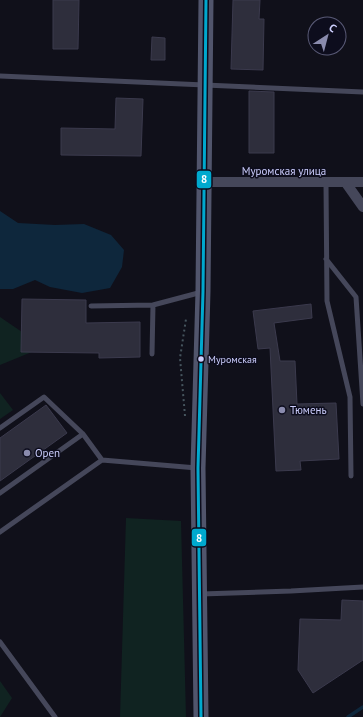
<svg xmlns="http://www.w3.org/2000/svg" width="363" height="717" font-family="'PT Sans',sans-serif">
<style>
.green{fill:#102321}
.water{fill:#0e273c}
.lines{fill:none;stroke-linecap:round;stroke-linejoin:round}
.stream{stroke:#0e273c;stroke-width:3.5}
.building{fill:#2e2e3c;stroke:#3b3a4d}
.path{stroke:#46555e;stroke-width:2;stroke-dasharray:2 3;stroke-linecap:butt}
.service{stroke:#45475a;stroke-width:5}
.minor{stroke:#45475a;stroke-width:10}
.secondary{stroke:#51556c;stroke-width:15}
.bus-1-casing{stroke:#0d0d1d;stroke-width:6}
.bus-1{stroke:#00a9ce;stroke-width:3}
.bus-dot{fill:#cbcdfc;stroke:#0d0d1d;stroke-width:1.5}
.poi-dot{fill:#8a8bad;stroke:#0d0d1d;stroke-width:1.5}
.labels{text-anchor:middle;stroke-width:3;stroke-linejoin:round;paint-order:stroke}
.bus-label{font-size:10px;fill:#cbcdfc;stroke:#0d0d1d;text-anchor:start}
.street-label{font-size:11px;fill:#cbcdfc;stroke:#0d0d1d}
.poi-label{font-size:11px;fill:#cbcdfc;stroke:#0d0d1d;text-anchor:start}
.line-badge{stroke:#0d0d1d;stroke-width:1.5}
.badge-label{font-size:11px;text-anchor:middle;font-weight:bold;fill:#fff}
</style>
<rect width="100%" height="100%" fill="#10101a"/>
<!-- green -->
<path class="green" d="M0 317 44 347 0 365Z
M0 393 13 410 0 419Z
M126 518 181 521 186 717H120Z
M0 681 12 698 0 717Z"/>
<!-- water -->
<path class="water" d="M0 211 18 223 55 225 84 224 111 235 124 250 122 267 110 288 82 293 50 287 35 280 13 289H0Z"/>
<g class="lines">
<!-- stream -->
<path class="stream" d="M348 717 363 707"/>
</g>
<!-- building -->
<path class="building" d="M53 0H79L78 49H53Z
M233 0H260L259 19H264L263 70 231 69Z
M152 37 165 38V60H151Z
M249 91 274 92V153H249Z
M116 98 143 99 141 156 61 155V128L115 129Z
M22 299 86 300V323L140 322V357L99 358V353L21 352Z
M311 304 312 318 274 323 280 361H295L297 404 336 403 339 459 300 461 301 470 276 471 270 348 258 349 253 311Z
M46 405 67 433 0 481V438Z
M342 600 363 601V660L313 693 298 670 300 619 341 620Z"/>
<g class="lines">
<!-- path -->
<path class="path" d="M185 416 180 358 186 319H188"/>
<!-- service -->
<path class="service" d="M0 76 363 92
M326 183 327 301 350 397 351 476
M326 259 356 297 363 404
M91 306 153 305
M152 354 153 305 202 292
M0 428 44 397 83 434 102 460
M0 493 83 434
M0 532 102 460 197 468
M201 594 291 591 363 587
M0 642 55 717"/>
<!-- minor -->
<path class="minor" d="M204 182H363
M346 183 363 207"/>
<!-- secondary -->
<path class="secondary" d="M201 717 198 468 203 291 206 0"/>
<!-- bus-1 casing -->
<g class="bus-1-casing">
<path id="bus-1" d="M201 717 198 468 203 291 206 0"/>
</g>
<!-- bus-1 -->
<use href="#bus-1" class="bus-1"/>
</g>
<!-- markers -->
<circle class="bus-dot" cx="201" cy="359" r="3.5"/>
<g class="poi-dot">
<circle cx="282" cy="410" r="4"/>
<circle cx="27" cy="453" r="4"/>
</g>
<g class="labels">
<!-- bus labels -->
<g class="bus-label">
<text x="208" y="363">Муромская</text>
</g>
<!-- street labels -->
<g class="street-label">
<text x="284" y="175">Муромская улица</text>
</g>
<!-- poi labels -->
<g class="poi-label">
<text x="290" y="414">Тюмень</text>
<text x="35" y="457">Open</text>
</g>
</g>
<g class="line-badge">
<rect x="196" y="170" width="16" height="19" rx="4" fill="#00a9ce"/>
<rect x="191" y="528" width="16" height="19" rx="4" fill="#00a9ce"/>
</g>
<g class="badge-label">
<text x="204" y="183">8</text>
<text x="199" y="542">8</text>
</g>
<!-- north arrow -->
<g transform="translate(327 36) rotate(36)"><circle r="19" fill="#0d0d1d" stroke="#595a76"/>
<path d="M0-3L7 15L0 10L-7 15Z" fill="#8a8bad"/>
<text y="-6" font-size="11" font-weight="bold" text-anchor="middle" fill="#cbcdfc">С</text>
</g>
</svg>
